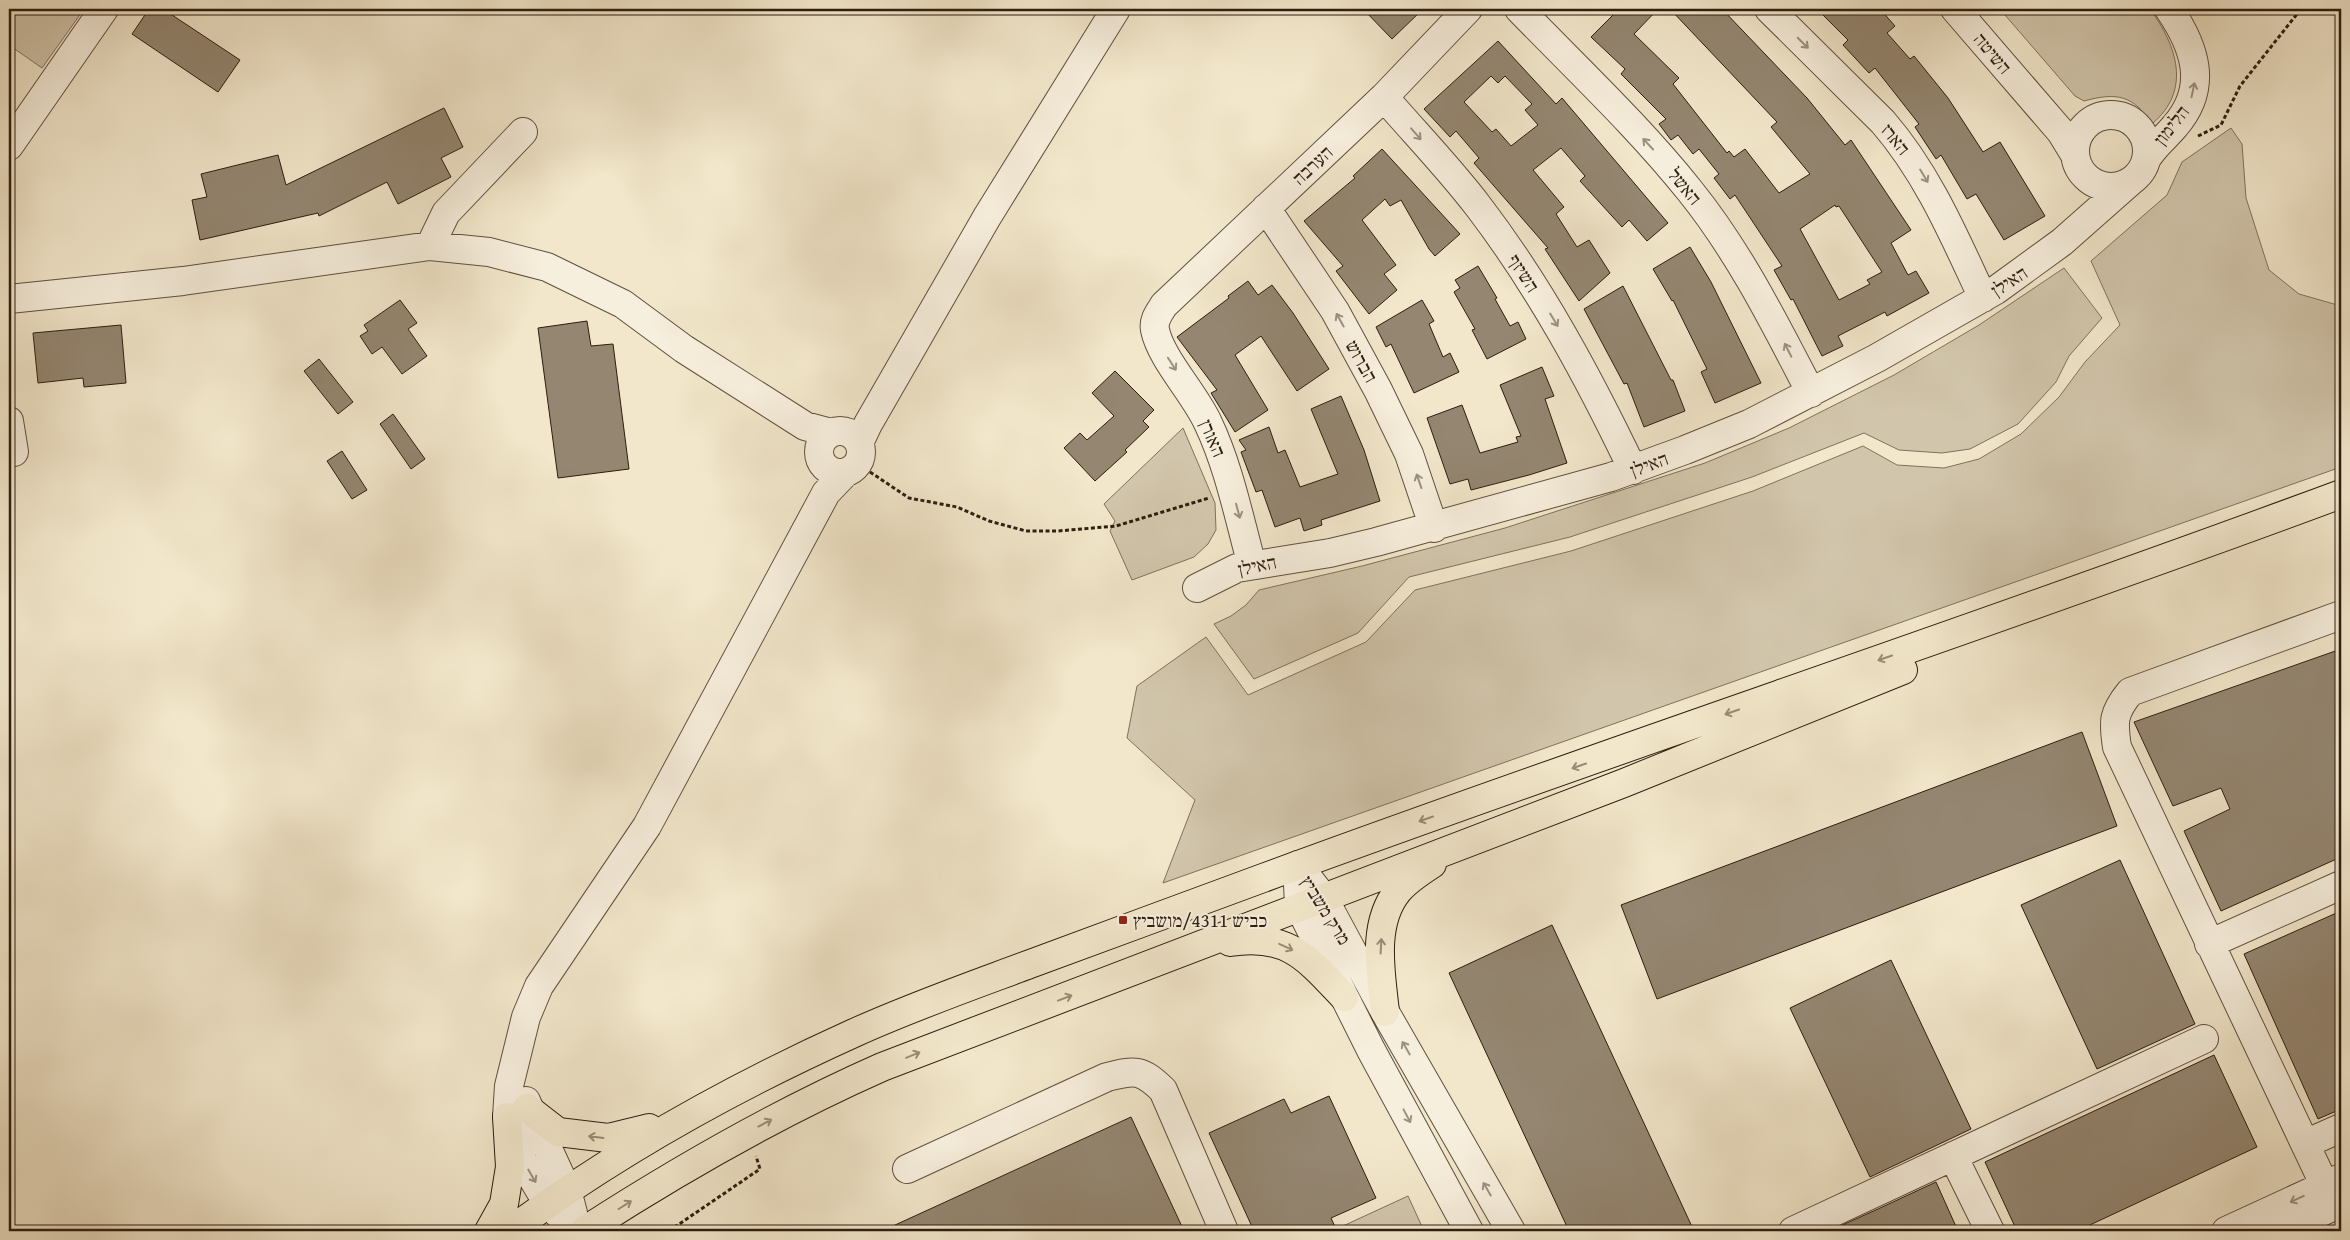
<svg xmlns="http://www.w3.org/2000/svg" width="2350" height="1240" font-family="'Gentium Book Plus','Frank Ruhl Libre',serif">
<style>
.green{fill:#d1c5ab;stroke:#80715e}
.building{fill:#948671;stroke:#2e1d10;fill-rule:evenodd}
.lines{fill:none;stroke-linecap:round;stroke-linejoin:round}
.minor-casing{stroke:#5f503f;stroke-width:30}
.major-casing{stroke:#2e1d10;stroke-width:30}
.path{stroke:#2e1d10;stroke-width:3;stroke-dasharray:4 2.5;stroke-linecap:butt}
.minor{stroke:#f7efdd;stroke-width:28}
.major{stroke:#f2e7cb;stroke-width:28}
.oneway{stroke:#9d9081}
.oneway2{stroke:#9a8c77}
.poi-dot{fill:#8f2418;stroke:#f7efdd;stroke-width:2}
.labels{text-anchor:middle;stroke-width:4;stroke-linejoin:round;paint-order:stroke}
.street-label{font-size:19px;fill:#2e1d10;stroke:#f7efdd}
.poi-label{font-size:19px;fill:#2e1d10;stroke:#f7efdd;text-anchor:start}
</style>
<rect width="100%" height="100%" fill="#f2e7cb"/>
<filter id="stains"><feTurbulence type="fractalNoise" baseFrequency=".004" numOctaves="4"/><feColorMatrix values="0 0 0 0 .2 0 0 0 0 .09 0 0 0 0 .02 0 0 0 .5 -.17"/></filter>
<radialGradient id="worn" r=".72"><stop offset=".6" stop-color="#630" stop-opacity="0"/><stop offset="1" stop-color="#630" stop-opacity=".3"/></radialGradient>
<!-- green -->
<path class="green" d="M9 9H84L42 68 9 45Z
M2014 9H2150C2177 46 2192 90 2152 124 2133 95 2117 92 2084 101L2075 96 2005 15Z
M2231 128 2242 144 2246 198 2269 270 2299 294 2341 306V467L1163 883 1195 800 1127 738 1137 686 1206 637 1248 695 1366 642 1415 590 1571 551 1753 491 1863 446 1897 465 1944 468 1979 459 2021 434 2059 397 2085 362 2120 325 2091 261 2167 195 2182 162Z
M2064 268 2102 318 2069 356 2056 382 2018 424 1970 449 1942 453 1899 450 1864 433 1752 477 1570 537 1409 577 1358 633 1254 679 1214 624 1231 616 1246 605 1259 590 1362 566 1505 528 1705 463 1789 428 1894 375 1979 325Z
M1183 428 1215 503 1216 530 1208 544 1194 557 1132 580 1110 531 1115 521 1104 504Z
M1408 1196 1424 1231H1346L1343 1226Z"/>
<!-- building -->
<path class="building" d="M149 9H163L240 60 218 92 132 34Z
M1363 9H1423L1392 39Z
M1619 9H1658L1634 34 1679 78 1673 84 1727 153 1729 151 1734 157 1745 149 1779 193 1810 174 1771 127 1777 122 1670 9H1722L1807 98 1845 145 1851 140 1911 230 1891 243 1908 275 1916 271 1929 293 1887 316 1885 312 1838 336 1843 346 1822 356 1793 299 1791 300 1774 270 1782 266 1735 195 1730 199 1714 178 1719 174 1699 149 1693 154 1678 135 1671 140 1659 124 1666 119 1621 74 1625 69 1591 37ZM1835 205 1836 207 1839 206 1882 272 1867 280 1870 284 1839 300 1800 229Z
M1817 9H1880L1895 26 1887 33 1910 59 1914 56 1948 98 1983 152 2000 142 2045 216 2004 240 1976 194 1967 199 1941 155 1936 159 1915 127 1919 124 1875 68 1869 73 1843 45 1848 40Z
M1498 41 1556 104 1562 98 1668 223 1647 241 1629 220 1622 227 1580 181 1585 176 1561 148 1533 170 1564 207 1556 214 1577 247 1589 240 1610 273 1579 301 1545 249 1548 248 1474 163 1479 158 1456 131 1450 137 1424 109ZM1491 76 1498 83 1505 76 1532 104 1525 110 1538 125 1511 146 1496 129 1492 132 1464 102Z
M444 108 463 147 441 158 451 177 398 204 387 182 319 216 318 213 200 240 192 200 207 197 201 174 278 155 286 185Z
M1382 149 1460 234 1435 256 1429 249 1401 200 1390 206 1385 199 1362 220 1396 265 1384 274 1397 290 1369 314 1336 271 1343 266 1304 221 1355 178 1353 176Z
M1690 247 1711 282 1761 383 1715 403 1701 372 1707 369 1673 300 1672 301 1653 269Z
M1478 266 1497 298 1495 299 1510 326 1518 322 1526 339 1487 359 1472 330 1475 329 1454 292 1460 288 1455 280Z
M1248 281 1258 295 1272 285 1293 313 1329 369 1297 391 1261 336 1235 355 1268 410 1235 432 1211 393 1217 390 1177 337 1229 298 1228 296Z
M1623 286 1671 380H1673L1685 411 1644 427 1627 383 1624 384 1584 309Z
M400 300 417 323 408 329 427 356 402 374 382 347 372 354 360 336 368 331 364 325Z
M1422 300 1434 321 1429 324 1443 357 1450 353 1459 372 1414 393 1391 344 1386 347 1376 327Z
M587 321 591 346 613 344 629 469 558 478 538 328Z
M121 325 126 383 84 387 83 378 38 383 33 333Z
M319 359 353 402 338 414 304 371Z
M1542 367 1554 396 1545 399 1567 463 1529 475 1471 490 1468 479 1450 484 1427 418 1462 405 1480 453 1518 442 1516 437 1521 436 1500 385Z
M1115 371 1154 410 1143 421 1149 427 1125 450 1127 452 1095 481 1064 448 1080 433 1087 440 1114 416 1092 393Z
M1341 396 1364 450 1380 501 1321 520 1322 525 1304 531 1300 518 1275 527 1262 490 1256 492 1241 452 1246 450 1239 440 1269 427 1278 453 1285 450 1300 487 1338 474 1311 409Z
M393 414 425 459 411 469 380 424Z
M342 451 367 490 352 499 327 461Z
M2341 649V857L2221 911 2184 831 2230 809 2221 788 2173 806 2134 722Z
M2082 732 2117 826 1657 999 1621 905Z
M2120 860 2195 1024 2097 1069 2021 905Z
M2341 911V1109L2318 1119 2244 954Z
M1552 925 1694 1231H1569L1449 973Z
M1891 960 1971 1129 1870 1177 1790 1008Z
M2214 1055 2257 1147 2077 1231H2017L1985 1162Z
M1329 1096 1376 1198 1331 1218 1337 1231H1254L1209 1133 1284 1099 1291 1113Z
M1131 1117 1184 1231H882Z
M1936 1182 1958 1231H1829L1878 1209Z"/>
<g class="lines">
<!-- minor casing -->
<g class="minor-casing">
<path id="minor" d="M1519 9C1577 69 1638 126 1690 191 1740 253 1775 324 1811 393
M1769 9 1883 122C1928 174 1954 236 1983 298
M1955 9 2061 132 2075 155
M1384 97C1415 133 1449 168 1478 206 1540 287 1589 378 1633 470
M2075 151a36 36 0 1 1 72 0a36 36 0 1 1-72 0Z
M9 146 104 9
M2147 158C2155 145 2166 137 2175 126 2209 87 2195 47 2169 9
M1266 208 1335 311 1378 390 1409 454 1434 528
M430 246 446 213 523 132
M9 299 183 281 430 246 489 252 547 267 623 304 684 349 805 426 831 433
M9 421 14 452
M819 452a21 21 0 1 1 42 0a21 21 0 1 1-42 0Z
M859 443 868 424 987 217 1116 9
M1252 565C1239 518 1229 467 1208 423 1195 394 1161 359 1155 330 1153 320 1159 313 1164 305L1384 97 1468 9
M1197 588 1237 568 1330 553 1376 542 1611 477 1685 450 1749 424 1877 358 1996 290 2062 242 2131 181
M1298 865 1323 897 1385 1012 1511 1231
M1298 884 1299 906 1371 1050 1469 1231
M2209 944 2341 885
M526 1101 567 1190 573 1213
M2305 1144 2341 1128
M1953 1156 1990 1231
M907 1169 1107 1077C1136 1070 1141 1069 1163 1090L1224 1231
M2325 1186 2117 747C2113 721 2113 713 2130 692L2341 615
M576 1231 548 1204 523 1162 507 1117 509 1086 526 1017 539 986 647 826 826 493 846 472
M1793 1231 2204 1039
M2226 1231 2341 1178
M2279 1231 2341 1203"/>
</g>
<!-- major casing -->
<g class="major-casing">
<path id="major" d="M1230 942C1288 933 1307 958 1344 997
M1385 1012C1381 974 1371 924 1398 891 1407 880 1420 872 1432 864
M527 1108 558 1132 608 1138 649 1128
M489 1231 504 1204 510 1167 507 1117
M510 1231C617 1152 732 1088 854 1033 911 1007 971 986 1030 964 1108 935 1185 907 1263 878 1621 746 1984 627 2341 494
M584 1231C680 1169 778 1113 882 1067L1624 783 1903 670"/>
</g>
<!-- path -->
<path class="path" d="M2198 136 2221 125 2240 86 2301 9
M870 472 909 498 957 507 989 521 1026 531H1058L1116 526 1209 498
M669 1231 760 1169 756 1156"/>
<!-- minor -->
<use href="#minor" class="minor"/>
<!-- major -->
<use href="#major" class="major"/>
</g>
<!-- one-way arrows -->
<defs><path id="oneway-shaft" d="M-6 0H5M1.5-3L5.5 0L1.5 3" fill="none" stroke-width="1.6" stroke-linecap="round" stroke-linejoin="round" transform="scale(1.25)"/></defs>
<g class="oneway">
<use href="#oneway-shaft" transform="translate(1803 43) rotate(45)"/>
<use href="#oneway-shaft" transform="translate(2193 90) rotate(-78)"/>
<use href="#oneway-shaft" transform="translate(1416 134) rotate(49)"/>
<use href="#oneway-shaft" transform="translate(1648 144) rotate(-133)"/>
<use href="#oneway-shaft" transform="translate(1924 176) rotate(59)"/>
<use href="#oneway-shaft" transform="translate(1340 320) rotate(-119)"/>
<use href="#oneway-shaft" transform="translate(1554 320) rotate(59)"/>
<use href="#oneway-shaft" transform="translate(1788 350) rotate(-117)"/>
<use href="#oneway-shaft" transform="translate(1172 364) rotate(57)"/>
<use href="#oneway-shaft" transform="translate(1419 481) rotate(-109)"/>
<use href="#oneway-shaft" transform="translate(1238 511) rotate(75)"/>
<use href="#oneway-shaft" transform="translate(1406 1048) rotate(-120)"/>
<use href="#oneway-shaft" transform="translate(1407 1116) rotate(62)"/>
<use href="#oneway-shaft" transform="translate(532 1176) rotate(60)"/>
<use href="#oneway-shaft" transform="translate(1487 1189) rotate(-120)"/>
<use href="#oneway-shaft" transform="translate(2297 1199) rotate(155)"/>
</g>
<g class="oneway2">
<use href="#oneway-shaft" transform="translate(1885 658) rotate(161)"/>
<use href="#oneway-shaft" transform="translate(1732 712) rotate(161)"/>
<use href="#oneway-shaft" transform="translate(1579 766) rotate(161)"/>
<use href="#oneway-shaft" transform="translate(1426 819) rotate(161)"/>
<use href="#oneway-shaft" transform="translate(1381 946) rotate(-87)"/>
<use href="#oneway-shaft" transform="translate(1286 947) rotate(25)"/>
<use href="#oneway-shaft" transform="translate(1065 998) rotate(-21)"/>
<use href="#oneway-shaft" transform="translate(913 1055) rotate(-22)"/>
<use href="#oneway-shaft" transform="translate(765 1123) rotate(-28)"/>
<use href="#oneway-shaft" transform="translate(596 1137) rotate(-173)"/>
<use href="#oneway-shaft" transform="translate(625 1205) rotate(-32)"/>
</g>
<!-- markers -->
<rect class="poi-dot" x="1118" y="915" width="10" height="10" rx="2.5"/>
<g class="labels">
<!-- street labels -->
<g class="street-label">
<text transform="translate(1993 53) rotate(50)" y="7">השיטה</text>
<text transform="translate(2171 125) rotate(-52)" y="7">הלימון</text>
<text transform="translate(1896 139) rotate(51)" y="7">הארז</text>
<text transform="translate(1312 165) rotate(-43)" y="7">הערבה</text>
<text transform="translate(1685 186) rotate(51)" y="7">האשל</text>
<text transform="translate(1524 273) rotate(57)" y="7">השיזף</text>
<text transform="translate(2009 281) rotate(-33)" y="7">האילן</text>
<text transform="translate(1362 361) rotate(61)" y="7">הברוש</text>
<text transform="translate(1213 438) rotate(67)" y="7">האורן</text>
<text transform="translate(1649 464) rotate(-20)" y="7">האילן</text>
<text transform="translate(1257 565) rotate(-12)" y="7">האילן</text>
<text transform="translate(1326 910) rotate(58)" y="7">מרק משביץ</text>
</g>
<!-- poi labels -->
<g class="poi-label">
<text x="1133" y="927">כביש 4311/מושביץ</text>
</g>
</g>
<!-- margin -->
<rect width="2350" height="1240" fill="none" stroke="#f2e7cb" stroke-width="30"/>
<rect x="10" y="10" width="2330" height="1220" fill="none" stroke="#2e1d10" stroke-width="2.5"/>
<rect x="15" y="15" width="2320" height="1210" fill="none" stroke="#2e1d10"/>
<rect width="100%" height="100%" filter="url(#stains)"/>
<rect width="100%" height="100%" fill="url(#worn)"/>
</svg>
